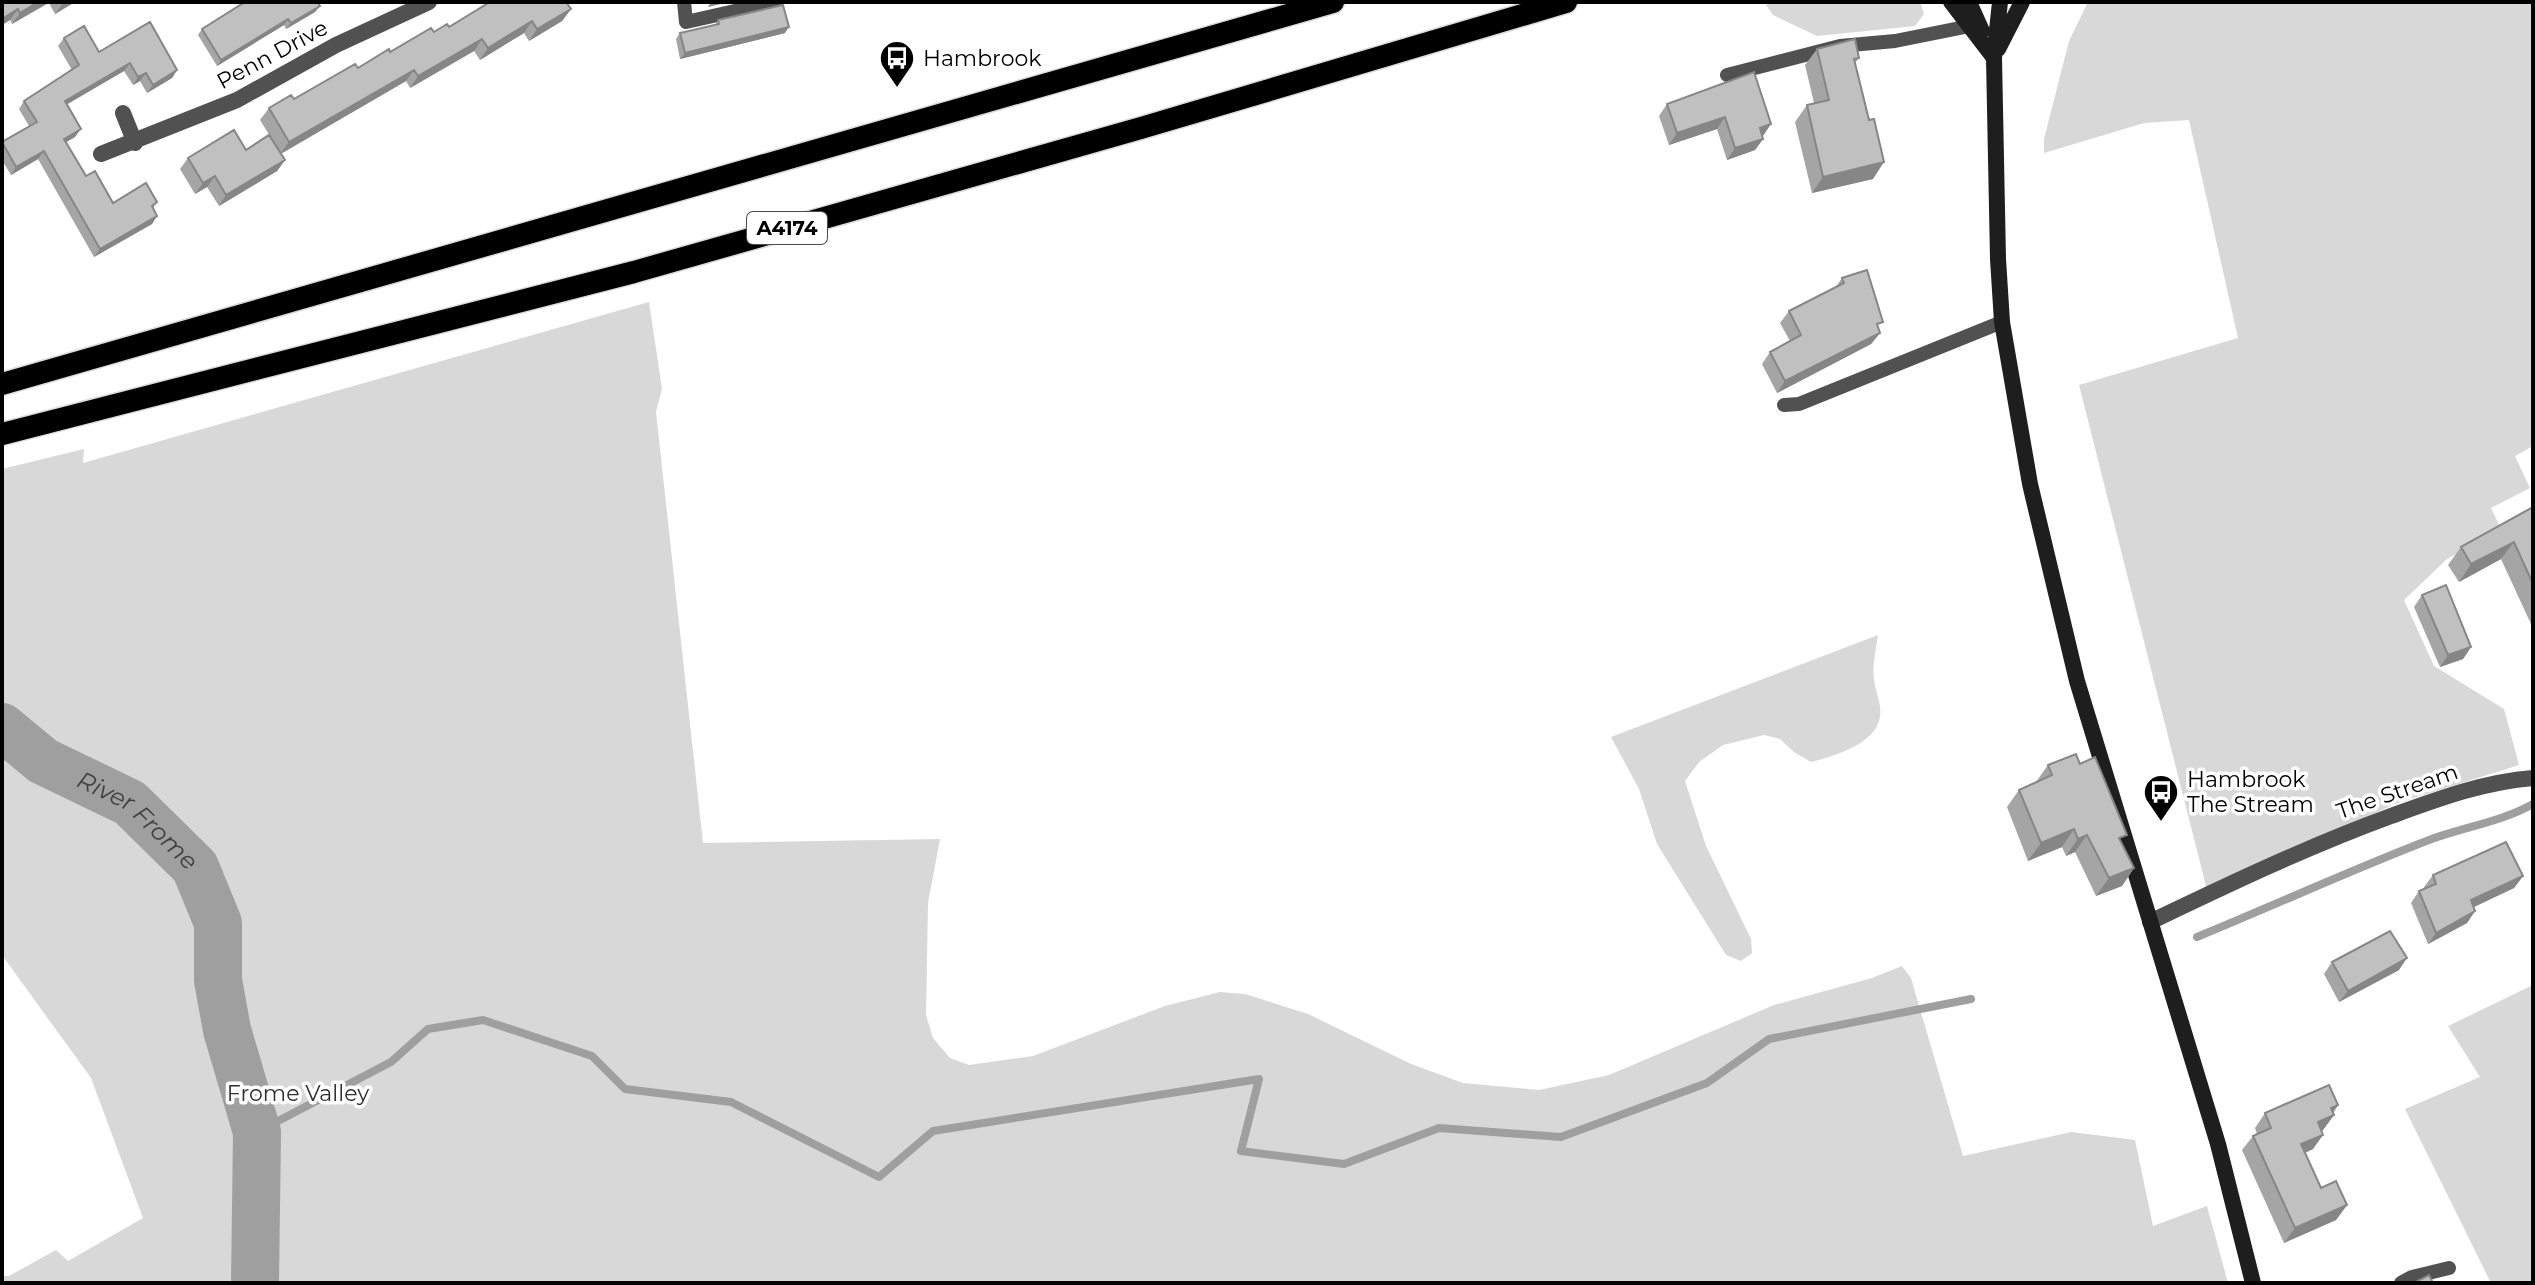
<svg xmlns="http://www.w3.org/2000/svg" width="2535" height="1285" font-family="Montserrat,sans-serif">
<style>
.green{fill:#d8d8d8}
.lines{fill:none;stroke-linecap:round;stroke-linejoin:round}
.stream{stroke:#9f9f9f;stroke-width:8}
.river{stroke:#9f9f9f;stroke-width:48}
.trunk-casing{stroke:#dbdbdb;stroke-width:25}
.service{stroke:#515151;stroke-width:14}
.minor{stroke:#515151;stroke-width:16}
.secondary{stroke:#1e1e1e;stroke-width:16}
.trunk{stroke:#000;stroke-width:22}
.wall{fill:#a5a5a5}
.shaded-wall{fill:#868686}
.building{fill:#c0c0c0;stroke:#868686;stroke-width:2}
.labels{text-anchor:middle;stroke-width:7;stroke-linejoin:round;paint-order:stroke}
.shield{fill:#fff;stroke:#4c4c4c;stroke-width:2}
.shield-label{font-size:20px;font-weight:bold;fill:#000}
.street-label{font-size:22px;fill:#000;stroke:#fff}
.poi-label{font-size:22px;fill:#000;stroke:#fff;text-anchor:start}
.park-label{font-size:22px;fill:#2f2f2f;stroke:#fff}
.water-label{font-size:24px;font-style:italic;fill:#404040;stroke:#fff}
</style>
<rect width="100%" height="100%" fill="#fff"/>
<!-- green -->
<path class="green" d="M1771 2H1920L1924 14 1915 26 1817 36 1773 15 1766 5Z
M2088 2H2533V446L2515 456 2530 488 2491 508 2502 531 2447 559 2404 600 2434 666 2504 709 2519 765 2395 804 2207 890 2079 385 2238 338 2189 120 2144 123 2044 153V139L2069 41Z
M649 302 662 389 656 412 703 843 940 839 928 903 926 1015 933 1038 950 1058 969 1065 1033 1056 1165 1006 1220 992 1245 994 1308 1014 1411 1064 1463 1083 1539 1090 1609 1075 1774 1005 1872 978 1902 966 1911 978 1963 1156 2071 1132 2135 1140 2153 1226 2207 1206 2228 1283H2V1276H9L56 1250 68 1261 143 1218 91 1078 2 955V469L84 449 83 463Z
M1878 635C1876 649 1872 666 1874 679 1875 691 1882 704 1880 716 1877 744 1834 756 1811 762L1794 752 1780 739 1764 735 1723 745 1699 762 1685 781 1706 846 1751 939 1752 953 1741 961 1726 955 1657 844 1639 789 1611 737Z
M2533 985V1283H2491L2405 1109 2480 1077 2448 1026Z"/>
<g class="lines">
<!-- stream -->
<path class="stream" d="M2197 937C2275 905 2351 870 2429 840 2464 827 2501 822 2533 804
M257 1132 391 1062 428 1029 483 1020 592 1056 625 1089 731 1102 879 1177 933 1131 1259 1079 1241 1151 1344 1164 1439 1128 1561 1137 1707 1083 1769 1039 1971 999"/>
<!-- river -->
<path class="river" id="s1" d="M2 727 43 761 130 803 195 867 218 923V980L227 1030 257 1132 255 1283"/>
<!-- trunk casing -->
<g class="trunk-casing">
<path id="trunk" d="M2 384 1333 2
M2 434 634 272 1141 128 1566 2"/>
</g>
<!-- service -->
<path class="service" d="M684 2 686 22 775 2
M1727 75 1840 46 1895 41 1970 26
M1784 405 1799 404 2002 322
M2401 1283 2412 1277 2449 1268"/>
<!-- minor -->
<path class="minor" d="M123 113 135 143
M101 154 237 100 336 45 429 2
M2150 922C2229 884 2309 846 2391 816 2438 799 2483 782 2533 778"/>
<!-- secondary -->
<path class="secondary" d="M1951 2 1994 58
M1969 2 1982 31
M2000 2 1994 58 1998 259 2002 322 2030 484 2077 681 2218 1144 2253 1283
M1998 49 2022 2"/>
<!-- trunk -->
<use href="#trunk" class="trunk"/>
</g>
<!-- wall -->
<path class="wall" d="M2 2H75L55 14 49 3 12 24 10 20 2 25Z
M319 5 315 12 286 29 284 25 217 66 198 35 202 29Z
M569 6 571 9 562 21 529 41 524 33 480 60 474 51 410 88 406 81 281 154 285 160 277 171 219 206 207 187 195 194 180 169 188 158 246 150 273 141 260 120 269 108 294 99 390 52 434 32 449 27Z
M718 20 785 33 680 59 676 39 680 33 715 25Z
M64 38 99 52 177 70 172 78 147 93 140 81 133 85 124 71 67 104 75 137 66 142 86 176 113 203 157 202 153 208 157 216 152 224 94 257 38 159 11 175 2 160V142L29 126 19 109 24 101 72 70 58 46Z
M1817 49 1859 58 1855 63 1873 179 1812 193 1795 122 1807 105 1814 103 1805 65Z
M1754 72 1763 139 1755 150 1727 160 1717 129 1669 145 1659 116 1667 104Z
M1842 278 1878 328 1880 333 1871 344 1777 393 1762 364 1770 352 1790 341 1780 323 1789 311 1835 288Z
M2533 507V623L2531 624 2501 559 2459 582 2448 565 2461 547Z
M2422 595 2471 647 2463 659 2440 667 2414 607Z
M2048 765 2121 843 2134 868 2122 886 2096 896 2075 852 2066 856 2062 847 2028 861 2007 807 2019 790 2036 782Z
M2433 875 2523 876 2514 888 2474 907 2475 911 2467 923 2428 944 2411 903 2419 891 2425 889 2424 887Z
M2332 962 2399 970 2339 1002 2324 974Z
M2338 1105 2333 1113 2334 1115 2322 1131 2313 1149 2305 1153 2321 1188 2347 1205 2336 1220 2284 1243 2242 1150 2253 1136 2257 1134 2255 1128 2265 1113Z"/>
<!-- shaded-wall -->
<path class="shaded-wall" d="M38 2H49L12 24 20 13Z
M65 2H75L55 14 63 3Z
M711 2H729L708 7Z
M320 6 315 12 286 29 291 23Z
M18 9 10 20 2 25V19Z
M571 9 562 21 529 41 537 29Z
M288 19 284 25 217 66 221 60Z
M532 21 524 33 480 60 488 48Z
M789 27 785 33 680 59 685 53Z
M482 39 474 51 410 88 418 76Z
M130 63 124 71 59 109 65 101Z
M177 70 172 78 147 93 153 85Z
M414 70 406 81 280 154 289 142Z
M146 73 140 81 133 85 138 77Z
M1725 117 1717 129 1669 145 1677 133Z
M1771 124 1763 136 1760 128Z
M81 129 75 137 58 147 64 139Z
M1763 139 1755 150 1727 160 1735 148Z
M44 151 38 159 11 175 16 167Z
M285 160 277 171 219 206 226 195Z
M1884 162 1873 179 1812 193 1823 177Z
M215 176 207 187 195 194 203 183Z
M157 216 152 224 94 257 100 249Z
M1880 333 1871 344 1777 393 1785 381Z
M2514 542 2501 559 2459 582 2471 564Z
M2471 647 2463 659 2440 667 2448 655Z
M2074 829 2062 847 2028 861 2041 843Z
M2087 835 2075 852 2066 856 2078 839Z
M2134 868 2122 886 2096 896 2109 878Z
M2523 876 2514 888 2463 912 2471 900Z
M2475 911 2467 923 2428 944 2436 933Z
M2407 958 2399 970 2339 1002 2348 991Z
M2338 1105 2330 1117 2334 1115 2323 1130 2308 1137 2318 1122 2331 1108Z
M2323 1135 2313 1149 2291 1159 2301 1144Z
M2347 1205 2336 1220 2284 1243 2295 1228Z"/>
<!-- building -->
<path class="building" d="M2 2H38L20 13 18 9 2 19Z
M245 2H317L320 6 291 23 288 19 221 60 202 29Z
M490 2H566L571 9 537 29 532 21 488 48 482 39 418 76 414 70 289 142 269 108 291 95 294 99 355 64 358 68 389 49 390 52 431 28 434 32 447 24 449 27Z
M783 5 789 27 685 53 680 33 719 24 718 20Z
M150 22 177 70 153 85 146 73 138 77 130 63 65 101 81 129 64 139 86 176 95 171 113 203 146 183 157 202 152 206 157 216 100 249 44 151 16 167 2 142 37 122 24 101 79 65 64 38 84 26 99 52Z
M1855 39 1859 58 1854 59 1869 120 1874 119 1884 162 1823 177 1807 105 1829 100 1817 49Z
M1754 72 1771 124 1760 128 1763 139 1735 148 1725 117 1677 133 1667 104Z
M234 130 246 150 269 135 285 160 226 195 215 176 203 183 188 158Z
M1867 270 1883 322 1877 324 1880 333 1785 381 1770 352 1801 335 1789 311 1844 283 1842 278Z
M2533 507V584L2514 542 2471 564 2461 547Z
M2446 585 2471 647 2448 655 2422 595Z
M2076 754 2080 764 2095 757 2127 835 2119 838 2134 868 2109 878 2087 835 2078 839 2074 829 2041 843 2019 790 2052 775 2048 765Z
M2506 842 2523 876 2471 900 2475 911 2436 933 2419 891 2436 884 2433 875Z
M2390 931 2407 958 2348 991 2332 962Z
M2329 1085 2338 1105 2331 1108 2334 1115 2318 1122 2323 1135 2301 1144 2321 1188 2336 1181 2347 1205 2295 1228 2253 1136 2271 1128 2265 1113Z
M2429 1275 2433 1283H2414Z"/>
<!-- icons -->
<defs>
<g id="bus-pin" transform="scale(1.8)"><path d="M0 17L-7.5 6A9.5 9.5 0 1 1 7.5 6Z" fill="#000" stroke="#fff"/><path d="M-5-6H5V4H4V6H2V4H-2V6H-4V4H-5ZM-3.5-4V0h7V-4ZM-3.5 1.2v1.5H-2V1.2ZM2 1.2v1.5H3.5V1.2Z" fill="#fff"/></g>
</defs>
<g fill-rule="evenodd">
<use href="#bus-pin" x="897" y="58"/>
<use href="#bus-pin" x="2161" y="792"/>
</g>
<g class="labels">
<!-- shield labels -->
<rect class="shield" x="747" y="212" width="80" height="32" rx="6"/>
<g class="shield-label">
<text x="787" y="235">A4174</text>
</g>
<!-- street labels -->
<g class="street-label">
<text transform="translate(272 54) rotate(-28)" y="8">Penn Drive</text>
<text transform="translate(2397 791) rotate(-19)" y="8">The Stream</text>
</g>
<!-- poi labels -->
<g class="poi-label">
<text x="923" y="66">Hambrook</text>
<text x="2187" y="787">Hambrook<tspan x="2187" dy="25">The Stream</tspan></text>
</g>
<!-- park labels -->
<g class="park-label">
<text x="298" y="1101">Frome Valley</text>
</g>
<!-- water labels -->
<g class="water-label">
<text dy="8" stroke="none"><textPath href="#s1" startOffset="166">River Frome</textPath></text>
</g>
</g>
<!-- border -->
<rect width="2535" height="1285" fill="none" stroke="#000000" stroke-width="8"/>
</svg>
